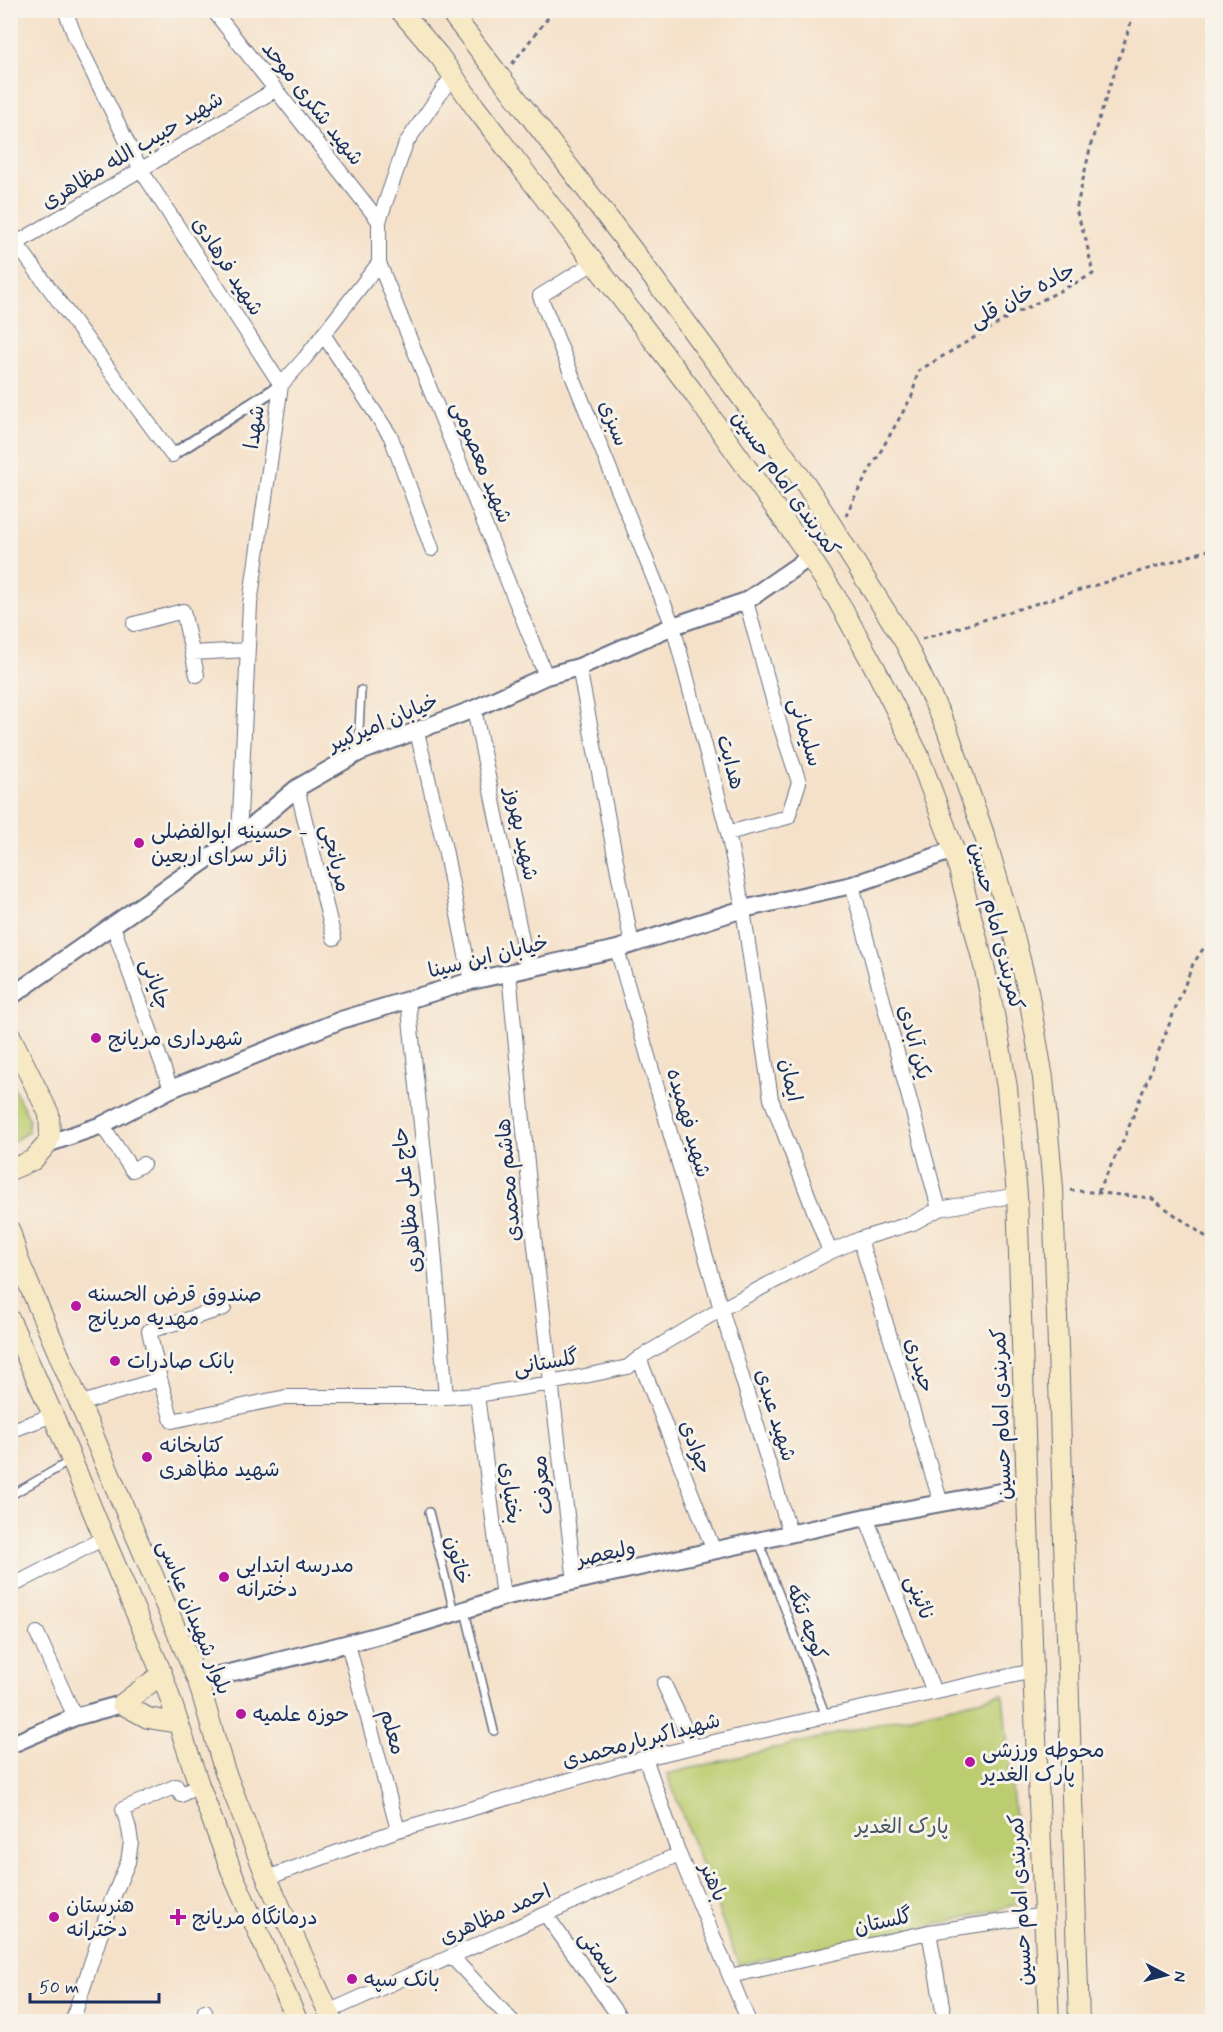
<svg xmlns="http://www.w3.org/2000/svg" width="1223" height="2032" font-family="Mynerve,'Playpen Sans Arabic',sans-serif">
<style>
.green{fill:#bccc6f;stroke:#6c7e66;stroke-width:1.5}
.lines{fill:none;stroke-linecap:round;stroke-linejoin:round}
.service-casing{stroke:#676d83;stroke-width:10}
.pedestrian-casing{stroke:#676d83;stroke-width:14}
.minor-casing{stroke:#676d83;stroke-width:16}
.tertiary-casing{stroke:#676d83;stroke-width:20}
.secondary-casing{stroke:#676d83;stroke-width:22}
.path{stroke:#676d83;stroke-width:3;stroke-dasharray:4.5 4.5;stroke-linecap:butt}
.service{stroke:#fff;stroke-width:7}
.pedestrian{stroke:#fff;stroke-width:10}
.minor{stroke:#fff;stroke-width:14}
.tertiary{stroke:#fff;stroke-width:16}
.secondary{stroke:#f7e9c3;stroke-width:20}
.poi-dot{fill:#b5179e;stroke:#f7f3e8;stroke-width:2}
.labels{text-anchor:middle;stroke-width:6;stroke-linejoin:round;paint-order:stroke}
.street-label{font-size:21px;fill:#1b2f5e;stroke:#f7f3e8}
.poi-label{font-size:21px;fill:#1b2f5e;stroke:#f7f3e8;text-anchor:start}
.park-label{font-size:21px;fill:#435662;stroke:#f7f3e8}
</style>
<rect width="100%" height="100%" fill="#f7f3e8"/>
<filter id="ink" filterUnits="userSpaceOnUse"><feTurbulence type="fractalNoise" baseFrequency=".0167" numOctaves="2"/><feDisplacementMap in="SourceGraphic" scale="12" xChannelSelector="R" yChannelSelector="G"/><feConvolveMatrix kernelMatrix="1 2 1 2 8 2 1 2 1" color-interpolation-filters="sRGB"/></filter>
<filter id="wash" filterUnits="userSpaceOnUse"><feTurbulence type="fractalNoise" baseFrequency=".008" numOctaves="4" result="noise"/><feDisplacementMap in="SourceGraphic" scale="24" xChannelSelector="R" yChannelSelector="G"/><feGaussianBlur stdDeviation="1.35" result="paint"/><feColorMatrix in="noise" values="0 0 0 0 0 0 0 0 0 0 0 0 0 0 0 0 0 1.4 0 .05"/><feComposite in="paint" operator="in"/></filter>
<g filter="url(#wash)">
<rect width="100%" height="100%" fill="#f5e1c9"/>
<!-- green -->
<path class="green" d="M11 1083 29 1118 28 1132 11 1143Z
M1003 1694 1023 1903 919 1929 739 1965 667 1774Z"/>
</g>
<g filter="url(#ink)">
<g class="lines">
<!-- service casing -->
<g class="service-casing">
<path id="service" d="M358 751 361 690
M10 1496 70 1461
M429 1512 454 1612
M759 1542 826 1716
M465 1611 494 1731"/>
</g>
<!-- pedestrian casing -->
<g class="pedestrian-casing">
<path id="pedestrian" d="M172 455 281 385"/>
</g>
<!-- minor casing -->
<g class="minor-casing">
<path id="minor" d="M65 10 76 39 141 170 281 385
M213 10 379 221
M16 243 172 455
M10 247 275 90
M595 262 540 296 673 626 728 833 743 909 771 1099 830 1252
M379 263 546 676
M323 334 391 437 432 549
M134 624 183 611 197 675
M192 653 247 650
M579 667 632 945
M474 709 528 969
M417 732 445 849 471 981
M297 788 334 938
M728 833 788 817 799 782 780 725 746 601
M239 837 250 604 281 385 305 358 379 263V221L406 143 453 75
M852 885 939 1209
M113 926 171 1089
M617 949 721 1309 790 1533
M509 973 535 1247 575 1582
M408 1000 433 1239 446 1397
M102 1125 132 1170 143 1164
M860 1239 941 1503
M639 1358 714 1551
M160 1379 149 1331 224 1308
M477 1395 503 1597
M79 1404 160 1379 172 1421 286 1397H446L477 1395 551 1383 628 1367 639 1358 721 1309 830 1252 860 1239 913 1223 939 1209 1017 1195
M10 1431 53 1415
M866 1517 934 1692
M10 1587 104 1538
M37 1633 75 1717
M348 1644 398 1830
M664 1684 693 1746
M645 1758 679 1854 749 2022
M267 1878 398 1830 645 1758 826 1716 1033 1671
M546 1915 623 2022
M929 1932 945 2022
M452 1957 513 2022
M730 1976 929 1932 1045 1915
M328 2012 679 1854
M72 2022 111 1902 128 1862 131 1842 129 1829 123 1809 176 1786 181 1795 199 1785
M203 2022 205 2011"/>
</g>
<!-- tertiary casing -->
<g class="tertiary-casing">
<path id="tertiary" d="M10 997 239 837 297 788 358 753 474 709 546 676 579 667 673 626 746 601 810 557
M47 1144 102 1125 171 1089 341 1020 471 981 617 949 743 909 852 885 954 850
M198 1681C300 1655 404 1632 503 1597L866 1517 1027 1487
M10 1745 75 1717 122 1704"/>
</g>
<!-- secondary casing -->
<g class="secondary-casing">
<path id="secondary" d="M400 10 440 57 475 107 693 392 810 557 837 599 876 670 918 754 954 850 985 970 997 1029 1007 1088 1017 1195 1033 1671 1049 2022
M449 10 637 256 807 486 906 644 947 729 986 840 1014 936 1028 991 1043 1078 1053 1188 1079 2022
M10 1035 49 1114 50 1135 47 1144 33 1160 10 1170
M10 1231 18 1259 198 1681 224 1769 267 1878 333 2022
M10 1320 53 1415 104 1538 162 1674 199 1785 233 1875 298 2022
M162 1674 122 1704 148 1718 178 1723"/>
</g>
<!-- path -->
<path class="path" d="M512 64 554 10
M846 516 853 500 912 396 918 371 1007 318 1093 274 1086 240 1076 210 1092 140 1135 10
M922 639 1212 549
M1070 1190 1151 1198 1212 1241
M1098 1192 1124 1139 1193 964 1205 946 1212 940"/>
<!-- service -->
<use href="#service" class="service"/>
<!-- pedestrian -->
<use href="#pedestrian" class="pedestrian"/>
<!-- minor -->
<use href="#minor" class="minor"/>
<!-- tertiary -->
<use href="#tertiary" class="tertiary"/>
<!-- secondary -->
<use href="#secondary" class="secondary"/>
</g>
</g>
<!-- markers -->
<g class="poi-dot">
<circle cx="139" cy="843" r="6"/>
<circle cx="96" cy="1038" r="6"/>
<circle cx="76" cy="1306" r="6"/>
<circle cx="115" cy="1361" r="6"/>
<circle cx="147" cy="1457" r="6"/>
<circle cx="224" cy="1577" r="6"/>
<circle cx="241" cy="1714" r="6"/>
<circle cx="970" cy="1762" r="6"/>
<circle cx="54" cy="1917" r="6"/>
<path d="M175 1908h6v6h6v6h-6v6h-6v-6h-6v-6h6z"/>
<circle cx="352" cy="1979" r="6"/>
</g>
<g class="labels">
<!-- street labels -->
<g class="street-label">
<text transform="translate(313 103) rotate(52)" y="7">شهید شکری موحد</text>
<text transform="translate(132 150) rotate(-31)" y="7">شهید حبیب الله مظاهری</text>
<text transform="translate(228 266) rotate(57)" y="7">شهید فرهادی</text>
<text transform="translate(1022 295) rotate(-28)" y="7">جاده خان قلی</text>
<text transform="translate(614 423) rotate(68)" y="7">سبزی</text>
<text transform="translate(254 427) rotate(-82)" y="7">شهدا</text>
<text transform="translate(482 462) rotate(68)" y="7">شهید معصومی</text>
<text transform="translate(786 483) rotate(55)" y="7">کمربندی امام حسین</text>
<text transform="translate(383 722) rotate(-23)" y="7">خیابان امیرکبیر</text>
<text transform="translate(806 732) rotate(73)" y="7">سلیمانی</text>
<text transform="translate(731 762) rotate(75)" y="7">هدایت</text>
<text transform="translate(522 834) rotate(78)" y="7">شهید بهروز</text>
<text transform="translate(336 858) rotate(76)" y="7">مریانجی</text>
<text transform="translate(997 926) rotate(76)" y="7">کمربندی امام حسین</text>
<text transform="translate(488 956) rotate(-14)" y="7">خیابان ابن سینا</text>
<text transform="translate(156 984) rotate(71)" y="7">چایانی</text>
<text transform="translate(915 1042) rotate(75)" y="7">یکن آبادی</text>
<text transform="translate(791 1080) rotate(78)" y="7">ایمان</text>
<text transform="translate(689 1123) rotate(74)" y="7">شهید فهمیده</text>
<text transform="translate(508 1180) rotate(-95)" y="7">هاشم محمدی</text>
<text transform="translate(407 1200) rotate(-96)" y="7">حاج علی مظاهری</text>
<text transform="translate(546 1362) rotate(-10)" y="7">گلستانی</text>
<text transform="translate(920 1365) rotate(73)" y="7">حیدری</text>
<text transform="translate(1001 1414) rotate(-92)" y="7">کمربندی امام حسین</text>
<text transform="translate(776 1415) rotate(73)" y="7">شهید عبدی</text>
<text transform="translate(696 1447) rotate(69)" y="7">جوادی</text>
<text transform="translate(542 1485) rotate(-97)" y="7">معرفت</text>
<text transform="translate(511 1493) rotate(83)" y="7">بختیاری</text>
<text transform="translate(606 1553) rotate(-12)" y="7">ولیعصر</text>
<text transform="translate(458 1560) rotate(76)" y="7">خاتون</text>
<text transform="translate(920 1597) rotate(69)" y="7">نائینی</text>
<text transform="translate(195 1617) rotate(68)" y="7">بلوار شهیدان عباسی</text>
<text transform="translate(807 1622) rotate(69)" y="7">کوچه تنگه</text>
<text transform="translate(393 1732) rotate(75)" y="7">معلم</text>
<text transform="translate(641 1740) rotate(-15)" y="7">شهیداکبریارمحمدی</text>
<text transform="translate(714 1882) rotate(67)" y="7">باهنر</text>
<text transform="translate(1020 1900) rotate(-93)" y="7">کمربندی امام حسین</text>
<text transform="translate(495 1914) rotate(-24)" y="7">احمد مظاهری</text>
<text transform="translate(883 1921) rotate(-12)" y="7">گلستان</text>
<text transform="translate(601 1956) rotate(54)" y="7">رسمتی</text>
</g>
<!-- poi labels -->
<g class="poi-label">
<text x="151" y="838">حسینه ابوالفضلی -<tspan x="151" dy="24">زائر سرای اربعین</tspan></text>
<text x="108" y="1045">شهرداری مریانج</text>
<text x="88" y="1301">صندوق قرض الحسنه<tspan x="88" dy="24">مهدیه مریانج</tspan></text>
<text x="127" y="1368">بانک صادرات</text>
<text x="159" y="1452">کتابخانه<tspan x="159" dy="24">شهید مظاهری</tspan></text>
<text x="236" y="1572">مدرسه ابتدایی<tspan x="236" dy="24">دخترانه</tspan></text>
<text x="253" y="1721">حوزه علمیه</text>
<text x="982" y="1757">محوطه ورزشی<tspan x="982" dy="24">پارک الغدیر</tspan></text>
<text x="66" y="1912">هنرستان<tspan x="66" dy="24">دخترانه</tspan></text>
<text x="192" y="1924">درمانگاه مریانج</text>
<text x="364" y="1986">بانک سپه</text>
</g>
<!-- park labels -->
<g class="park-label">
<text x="902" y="1833">پارک الغدیر</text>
</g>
</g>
<!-- margin -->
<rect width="1223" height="2032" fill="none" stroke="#f7f3e8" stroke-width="36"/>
<!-- north arrow -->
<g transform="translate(1166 1975) rotate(97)" stroke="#f7f3e8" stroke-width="4.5" paint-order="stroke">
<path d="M0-4.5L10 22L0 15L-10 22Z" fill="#1b2f5e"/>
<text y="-9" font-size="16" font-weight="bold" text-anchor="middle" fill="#1b2f5e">N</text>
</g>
<!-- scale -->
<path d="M30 1993v9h129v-9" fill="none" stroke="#1b2f5e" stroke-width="3"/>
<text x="39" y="1993" font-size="18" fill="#1b2f5e" stroke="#f7f3e8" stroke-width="4.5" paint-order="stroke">50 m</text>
</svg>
